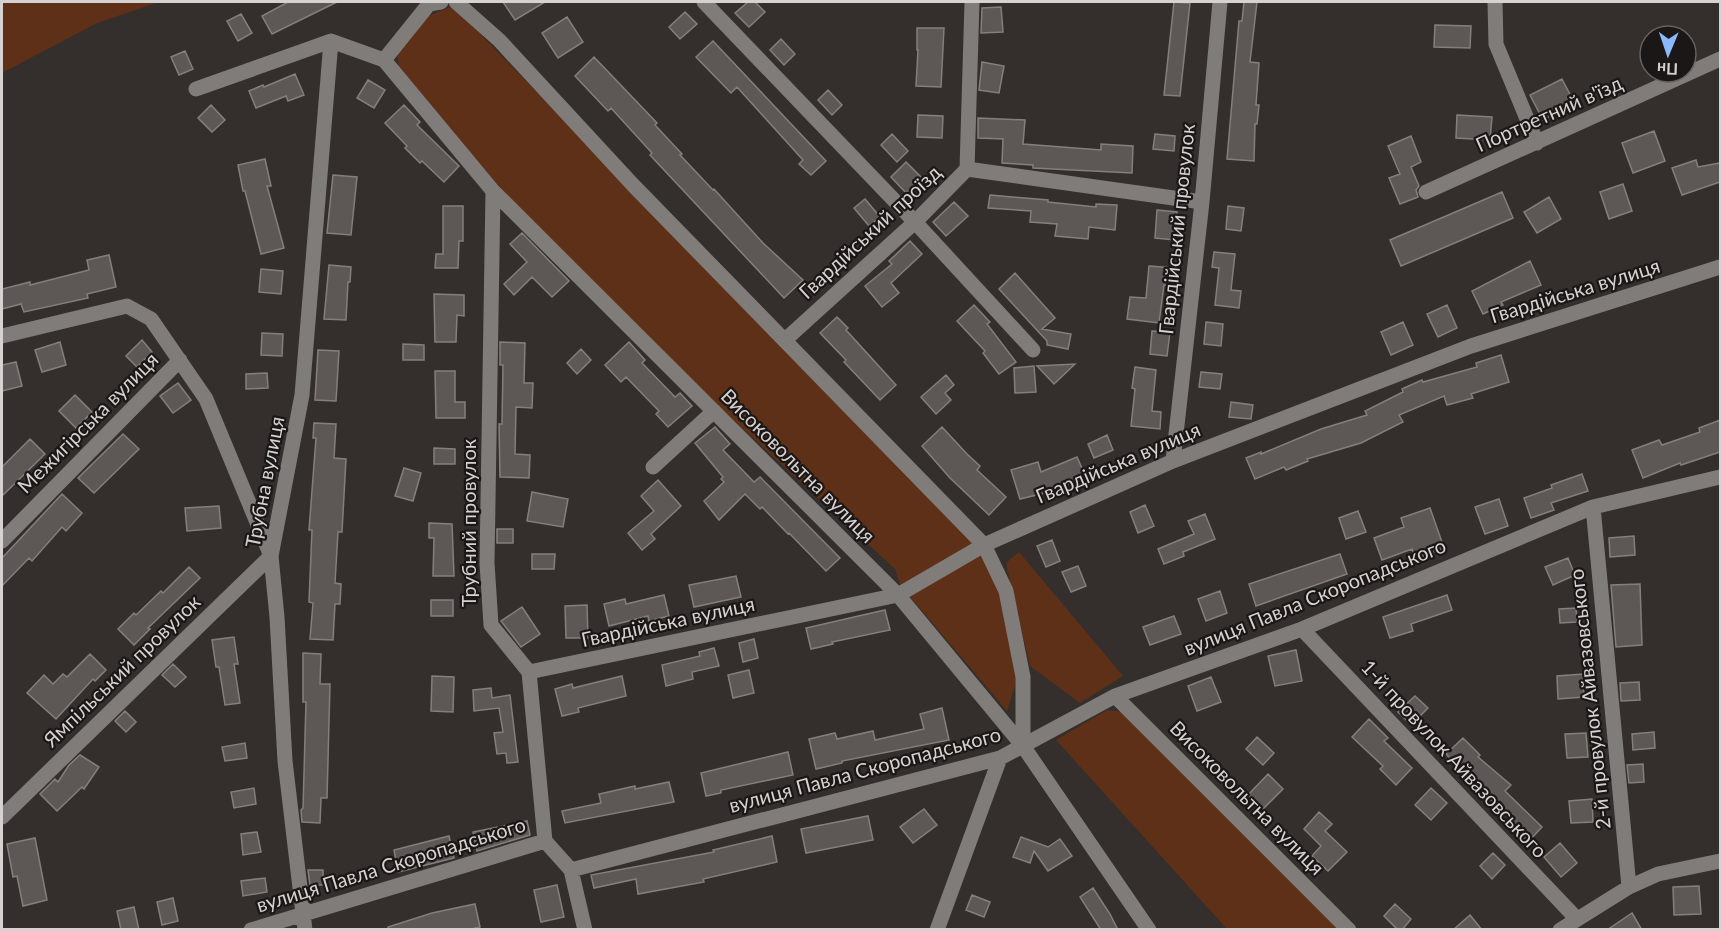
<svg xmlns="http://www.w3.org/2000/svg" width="1722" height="931" font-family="Lato,sans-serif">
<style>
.green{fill:#5e3017}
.building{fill:#5d5755;stroke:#857f7c;stroke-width:1.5}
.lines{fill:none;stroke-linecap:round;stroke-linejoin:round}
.minor{stroke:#7f7c7a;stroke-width:15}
.labels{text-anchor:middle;stroke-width:4.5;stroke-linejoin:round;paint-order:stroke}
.street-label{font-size:20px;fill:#d6d2d1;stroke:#1a1716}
</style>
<rect width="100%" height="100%" fill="#342f2c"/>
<!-- green -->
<path class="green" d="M2 2H159L97 23 2 73Z
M453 6 982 550 1000 592 1016 683 1007 711 900 585 895 569 717 405 506 194 399 71 397 47 423 18Z
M1019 552 1123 676 1080 703 1030 666 1006 563Z
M1107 710 1123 712 1340 929H1227L1056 740Z"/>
<!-- building -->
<path class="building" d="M288 2H337L272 34 262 16Z
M503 2H545L515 20Z
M748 2H755L765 12 749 27 735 13Z
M1174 2 1190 3 1180 96 1164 95Z
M1244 2H1257L1250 62 1259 63 1256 105H1259L1257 124H1255L1254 161 1227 159 1239 21H1242Z
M1001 7 1003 32 981 33 982 8Z
M685 12 697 24 680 39 669 27Z
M241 14 252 33 238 41 227 21Z
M567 17 583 42 558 58 542 33Z
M1435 25 1471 26 1470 48 1434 47Z
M917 28H944L941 87 916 86 918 50H917Z
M781 39 795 54 784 65 770 50Z
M713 41 826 161 811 175 799 164 803 160 737 87 731 93 696 57Z
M185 51 193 69 179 75 171 57Z
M594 57 657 123 655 125 682 154 680 155 713 190 714 189 763 243 803 280 784 298 650 155 652 153 611 108 608 111 575 76Z
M982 62 1004 66 999 93 979 90Z
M295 74 304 95 288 101 286 96 256 108 249 91 263 85 264 87Z
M1562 79 1575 104 1543 120 1530 95Z
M368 80 385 90 374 108 357 98Z
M828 90 842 105 832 115 818 100Z
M211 105 225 120 212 132 198 118Z
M404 105 420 122 417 125 459 166 444 182 422 161 420 163 405 148 407 146 385 123Z
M918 115 943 116 942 138 917 137Z
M1457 115 1492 117 1490 140 1456 138Z
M978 118 1025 120 1023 144 1101 150V144L1133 146 1132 173 1033 168V165L1002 163 1003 139 978 138Z
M1654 131 1665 161 1633 173 1622 143Z
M892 134 908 151 897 162 881 145Z
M1155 134 1175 136 1174 151 1153 149Z
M1411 136 1421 162 1411 167 1419 186 1416 190 1418 197 1400 204 1389 178 1400 174 1388 146Z
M265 159 271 186H267L284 248 261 254 245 191H243L238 165Z
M1696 160 1698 167 1720 163V182L1682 195 1672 168Z
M906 162 922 178 906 193 891 177Z
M333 175 357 177 351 235 327 233Z
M1623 184 1632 211 1609 219 1600 192Z
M1502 192 1513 218 1401 266 1390 240Z
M990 195 1048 200V202L1096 207V204L1117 205 1115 230 1089 227 1088 239 1055 236 1057 224 1030 222 1031 211 988 208Z
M1549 197 1561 219 1537 233 1524 212Z
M865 199 880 217 869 226 854 208Z
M954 202 968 216 946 236 933 222Z
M443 206H463V241H459L458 268H435L436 254H443Z
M1228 206 1244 208 1241 231 1226 229Z
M1157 210 1177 212 1175 240 1155 238Z
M522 233 569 281 552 297 532 277 514 295 504 284 527 262 510 244Z
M910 241 922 254 891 283 899 293 882 307 865 286 892 264 889 261Z
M1214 252 1235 254 1231 290 1241 291 1239 308 1215 305 1219 268 1212 267Z
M109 255 116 287 87 294 88 298 24 312 21 304 2 309V289L30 282V285L89 270 87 260Z
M1530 261 1541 285 1501 302 1503 305 1483 314 1472 291Z
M329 265 351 267 350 282H348L346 320 324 319Z
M1149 266 1175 268 1174 286 1164 285 1159 323 1127 319 1130 297 1146 298Z
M261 269 283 271 281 294 259 292Z
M1015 273 1055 318 1042 329 1071 334 1068 349 1047 345V341L999 289Z
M434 294 464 295V316L457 315 456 342H435Z
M974 305 990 322 987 324 1016 362 999 374 983 353 985 351 957 321Z
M1447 305 1457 328 1438 337 1427 314Z
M837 317 848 328 846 330 896 385 880 400 844 362 846 360 820 333Z
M1206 322 1223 324 1221 346 1204 344Z
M1403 322 1413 345 1391 355 1381 332Z
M1152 331 1170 332 1167 356 1150 354Z
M262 333 283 334 282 356 261 355Z
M142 340 152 352 137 367 126 356Z
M60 342 66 365 42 372 35 350Z
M500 342 525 343 524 383H533L532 408 516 407 515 454 530 455 529 478 500 477 499 424H502L503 365H500Z
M629 342 645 360 642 363 675 397 680 393 692 406 668 427 656 414 659 411 626 377 621 382 605 365Z
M403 344 424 345V360H403Z
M581 349 591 360 577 374 567 363Z
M318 350 339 351 336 401 315 400Z
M1501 355 1509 382 1471 394 1473 398 1447 405 1444 396 1399 415 1403 422 1361 443 1307 459 1308 461 1286 470 1284 467 1255 479 1246 458 1261 452V454L1321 429 1367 415 1365 411 1403 392 1402 389 1422 380 1423 382 1477 367 1476 363Z
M16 362 22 386 2 391V365Z
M1075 364 1054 384 1037 366Z
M1034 366 1036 392 1015 393 1014 368Z
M1135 367 1156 370 1152 411 1161 412 1160 429 1131 426 1135 389 1132 388Z
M435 371H455V402H465V418H436Z
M1201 372 1222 374 1220 389 1199 387Z
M267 373 268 388 246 389V374Z
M946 375 954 385 945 393 951 400 936 414 921 397Z
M178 383 191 400 173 413 160 396Z
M75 395 92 412 76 428 59 411Z
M1231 402 1253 405 1251 419 1229 417Z
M1720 420V452L1681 465 1680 463 1643 478 1632 450 1659 440 1662 445 1700 432 1699 428Z
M314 423 336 424 334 458 346 459 342 532H338L335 583 341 584 340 604H335L333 640 310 639 313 603 309 602 312 530H309L316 438H313Z
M715 427 730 444 723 450 754 482 760 477 840 558 826 571 789 533 788 534 762 507 760 509 745 494 719 520 704 501 724 482 721 479 723 477 695 443Z
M942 427 967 454 980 466 977 470 1006 497 989 515 950 478 922 446Z
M123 434 139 449 94 493 78 478Z
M1107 435 1113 450 1094 458 1088 444Z
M30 439 45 454 2 496V467Z
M434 448 455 449V464H434Z
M1077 457 1086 477 1053 491 1020 499 1011 470 1038 462 1041 472Z
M404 468 421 473 413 501 395 496Z
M1582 474 1588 491 1551 503 1554 510 1531 518 1524 498 1552 488 1551 485Z
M658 480 681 506 651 534 655 539 642 550 628 533 654 511 641 496Z
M532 492 568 499 563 527 527 521Z
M62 494 82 513 66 531 62 527 32 561 29 558 2 586V558Z
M1499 499 1508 526 1485 534 1475 507Z
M1145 505 1154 526 1138 533 1130 512Z
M219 506 221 528 187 531 185 508Z
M1430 508 1444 548 1415 559 1412 549 1382 560 1374 538 1404 527 1401 518Z
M1358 511 1366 532 1346 539 1339 518Z
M1205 514 1215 539 1183 552 1184 556 1164 564 1158 549 1194 534 1188 521Z
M429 523 452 524 454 576H433L434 538H429Z
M497 529H513V543H497Z
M1634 536 1635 555 1610 557 1609 538Z
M1052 540 1060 561 1046 567 1037 546Z
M532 554H555L554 569H532Z
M1340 554 1347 574 1256 606 1249 584Z
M1568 558 1575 575 1553 585 1545 567Z
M1078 566 1086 586 1071 592 1062 572Z
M189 567 200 578 148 628 150 629 134 645 118 629 134 613 136 615 161 591 163 593Z
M736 576 741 597 694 607 689 585Z
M1640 584 1642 645 1616 647 1611 585Z
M1220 591 1227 613 1206 621 1198 599Z
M664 595 669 616 649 621 648 616 609 626 604 604 625 599 626 604Z
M1447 595 1452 610 1411 624 1413 631 1390 638 1383 617Z
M431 600H453V616H431Z
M587 605 588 638H566L565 606Z
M522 607 540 634 521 647 501 621Z
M1576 608 1577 622 1560 623 1559 609Z
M885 610 890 630 832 642 833 644 811 649 806 628Z
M1174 616 1181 634 1150 645 1143 627Z
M234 637 238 664H234L240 703 225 705 219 667H216L212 640Z
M754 639 758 658 743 662 739 643Z
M714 648 719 666 692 672 693 679 666 686 662 665 700 656 699 652Z
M1296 650 1302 681 1275 686 1268 656Z
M303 653 321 654 320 684H330L327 798H321L320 823 302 822 301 810 303 808 306 702H303Z
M90 654 106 670 95 681 93 679 56 719 27 693 44 675 53 684 63 674 67 677Z
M173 664 186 677 175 687 162 675Z
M749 670 754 693 733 698 728 675Z
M1583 674 1584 697 1558 699 1557 676Z
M432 676 454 677 453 712 431 711Z
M622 676 626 696 578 708 579 712 562 716 555 689 572 684 573 688Z
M1211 677 1221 702 1197 711 1188 686Z
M1639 682 1640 700 1621 701 1620 683Z
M491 688 492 698 510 695 518 762 507 763 506 753 497 754 494 733 503 732 499 708 474 711 473 690Z
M1415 696 1428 708 1411 725 1398 712Z
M942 708 949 740 842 761V763L816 769 809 739 835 733 837 739 873 731 875 740 924 729 920 714Z
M125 711 136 722 126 732 115 721Z
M1369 719 1388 738 1384 741 1412 768 1396 785 1380 769 1383 766 1352 737Z
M1654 732 1655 748 1633 750 1632 734Z
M1586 733 1588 757 1567 758 1565 734Z
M1257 737 1274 753 1263 765 1246 749Z
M1463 738 1480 755 1478 757 1511 785 1505 791 1542 827 1527 843 1506 823 1511 817 1477 788 1446 754Z
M245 743 247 758 225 761 222 747Z
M788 752 793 775 721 790V793L706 796 701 773Z
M80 755 99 767 84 789 82 787 57 811 40 794 55 779 58 782 69 765Z
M1643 764 1644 782 1629 783 1627 765Z
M1268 774 1283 789 1263 809 1248 795Z
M669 782 674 802 565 823 562 811 601 803 599 794 635 786V789Z
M254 788 256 804 234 808 231 792Z
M1431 788 1447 803 1431 820 1415 805Z
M1592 799 1593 822 1571 823 1569 801Z
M924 809 937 825 913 843 900 827Z
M1319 812 1332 824 1325 831 1347 852 1328 871 1312 856 1321 846 1304 829Z
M868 816 873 840 806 853 801 829Z
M527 821 530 835 477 851 473 832Z
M257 832 261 852 243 855 241 834Z
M449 836 454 858 398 872 394 850Z
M772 836 777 862 703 879 704 882 638 894 636 879 594 888 591 875 714 852 713 850Z
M1021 837 1048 847 1060 839 1072 856 1048 871 1034 851 1030 863 1013 857Z
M35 838 47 900 23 906 17 876 13 877 7 844Z
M1560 843 1577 863 1561 877 1544 857Z
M1493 853 1505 865 1492 879 1480 866Z
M308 870H323V885H310Z
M265 878 267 892 243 896 241 881Z
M557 885 564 917 541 922 534 890Z
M1699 886 1701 914 1674 915 1673 887Z
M1093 888 1110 914 1118 930H1101L1080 897Z
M972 895 990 902 984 917 966 910Z
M173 898 178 921 162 925 157 902Z
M475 904 480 927 467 930H388V927L432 913Z
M1395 904 1411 919 1402 930H1398L1384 916Z
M134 907 139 930H121L117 911Z
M1632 913 1642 930H1607Z
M1470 915 1482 930H1453Z"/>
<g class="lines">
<!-- minor -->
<path class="minor" d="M456 2 499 40 633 185 984 545 1006 591 1023 677V746
M704 2 915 222 1033 350
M1495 2 1496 44 1537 143
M384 60 493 191 898 595 1023 746 1149 930
M384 60 429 4 441 2
M196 89 331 41 384 60
M967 169 972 2
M493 191 487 563 491 625 529 672 545 841
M1426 192 1720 59
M2 336 127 306 151 319 206 399 271 556 2 817
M785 340 915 222 967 169 1202 202
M1173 461 1202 202 1220 2
M653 467 714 411
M1593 507 1629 887
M2 541 180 360
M1302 629 1576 918
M529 672 898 595 984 545 1173 461 1471 346 1720 267
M1115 696 1349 930
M571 870 585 930
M251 930 545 841 571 870 1000 758 1115 696 1302 629 1593 507 1720 477
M305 930 285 761 277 617 271 556 302 395 331 41
M937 930 1000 758
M1560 930 1629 887 1658 874 1720 861"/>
</g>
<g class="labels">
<!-- street labels -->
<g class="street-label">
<text transform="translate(1549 114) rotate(-24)" y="7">Портретний в'їзд</text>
<text transform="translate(1177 229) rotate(-84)" y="7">Гвардійський провулок</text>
<text transform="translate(870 232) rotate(-43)" y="7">Гвардійський проїзд</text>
<text transform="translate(1575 291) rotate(-17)" y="7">Гвардійська вулиця</text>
<text transform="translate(88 423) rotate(-45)" y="7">Межигірська вулиця</text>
<text transform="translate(1118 463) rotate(-23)" y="7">Гвардійська вулиця</text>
<text transform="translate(798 466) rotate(45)" y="7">Високовольтна вулиця</text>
<text transform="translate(265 482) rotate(-79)" y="7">Трубна вулиця</text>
<text transform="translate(469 523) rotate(-90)" y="7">Трубний провулок</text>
<text transform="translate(1315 597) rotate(-22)" y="7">вулиця Павла Скоропадського</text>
<text transform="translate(668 622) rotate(-12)" y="7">Гвардійська вулиця</text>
<text transform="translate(122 671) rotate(-44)" y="7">Ямпільський провулок</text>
<text transform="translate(1590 699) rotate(-96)" y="7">2-й провулок Айвазовського</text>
<text transform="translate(1454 759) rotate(47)" y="7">1-й провулок Айвазовського</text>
<text transform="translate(865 770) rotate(-15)" y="7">вулиця Павла Скоропадського</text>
<text transform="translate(1247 798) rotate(45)" y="7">Високовольтна вулиця</text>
<text transform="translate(391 865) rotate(-17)" y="7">вулиця Павла Скоропадського</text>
</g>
</g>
<!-- border -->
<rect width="1722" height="931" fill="none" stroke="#d6d2d1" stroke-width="6"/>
<!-- north arrow -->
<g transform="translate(1668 54) rotate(182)"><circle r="28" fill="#1a1716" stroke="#656261" stroke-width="1.5"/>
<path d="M0-4.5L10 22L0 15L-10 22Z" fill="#8abafc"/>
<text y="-9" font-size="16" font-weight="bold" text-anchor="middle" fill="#d6d2d1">Пн</text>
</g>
</svg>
